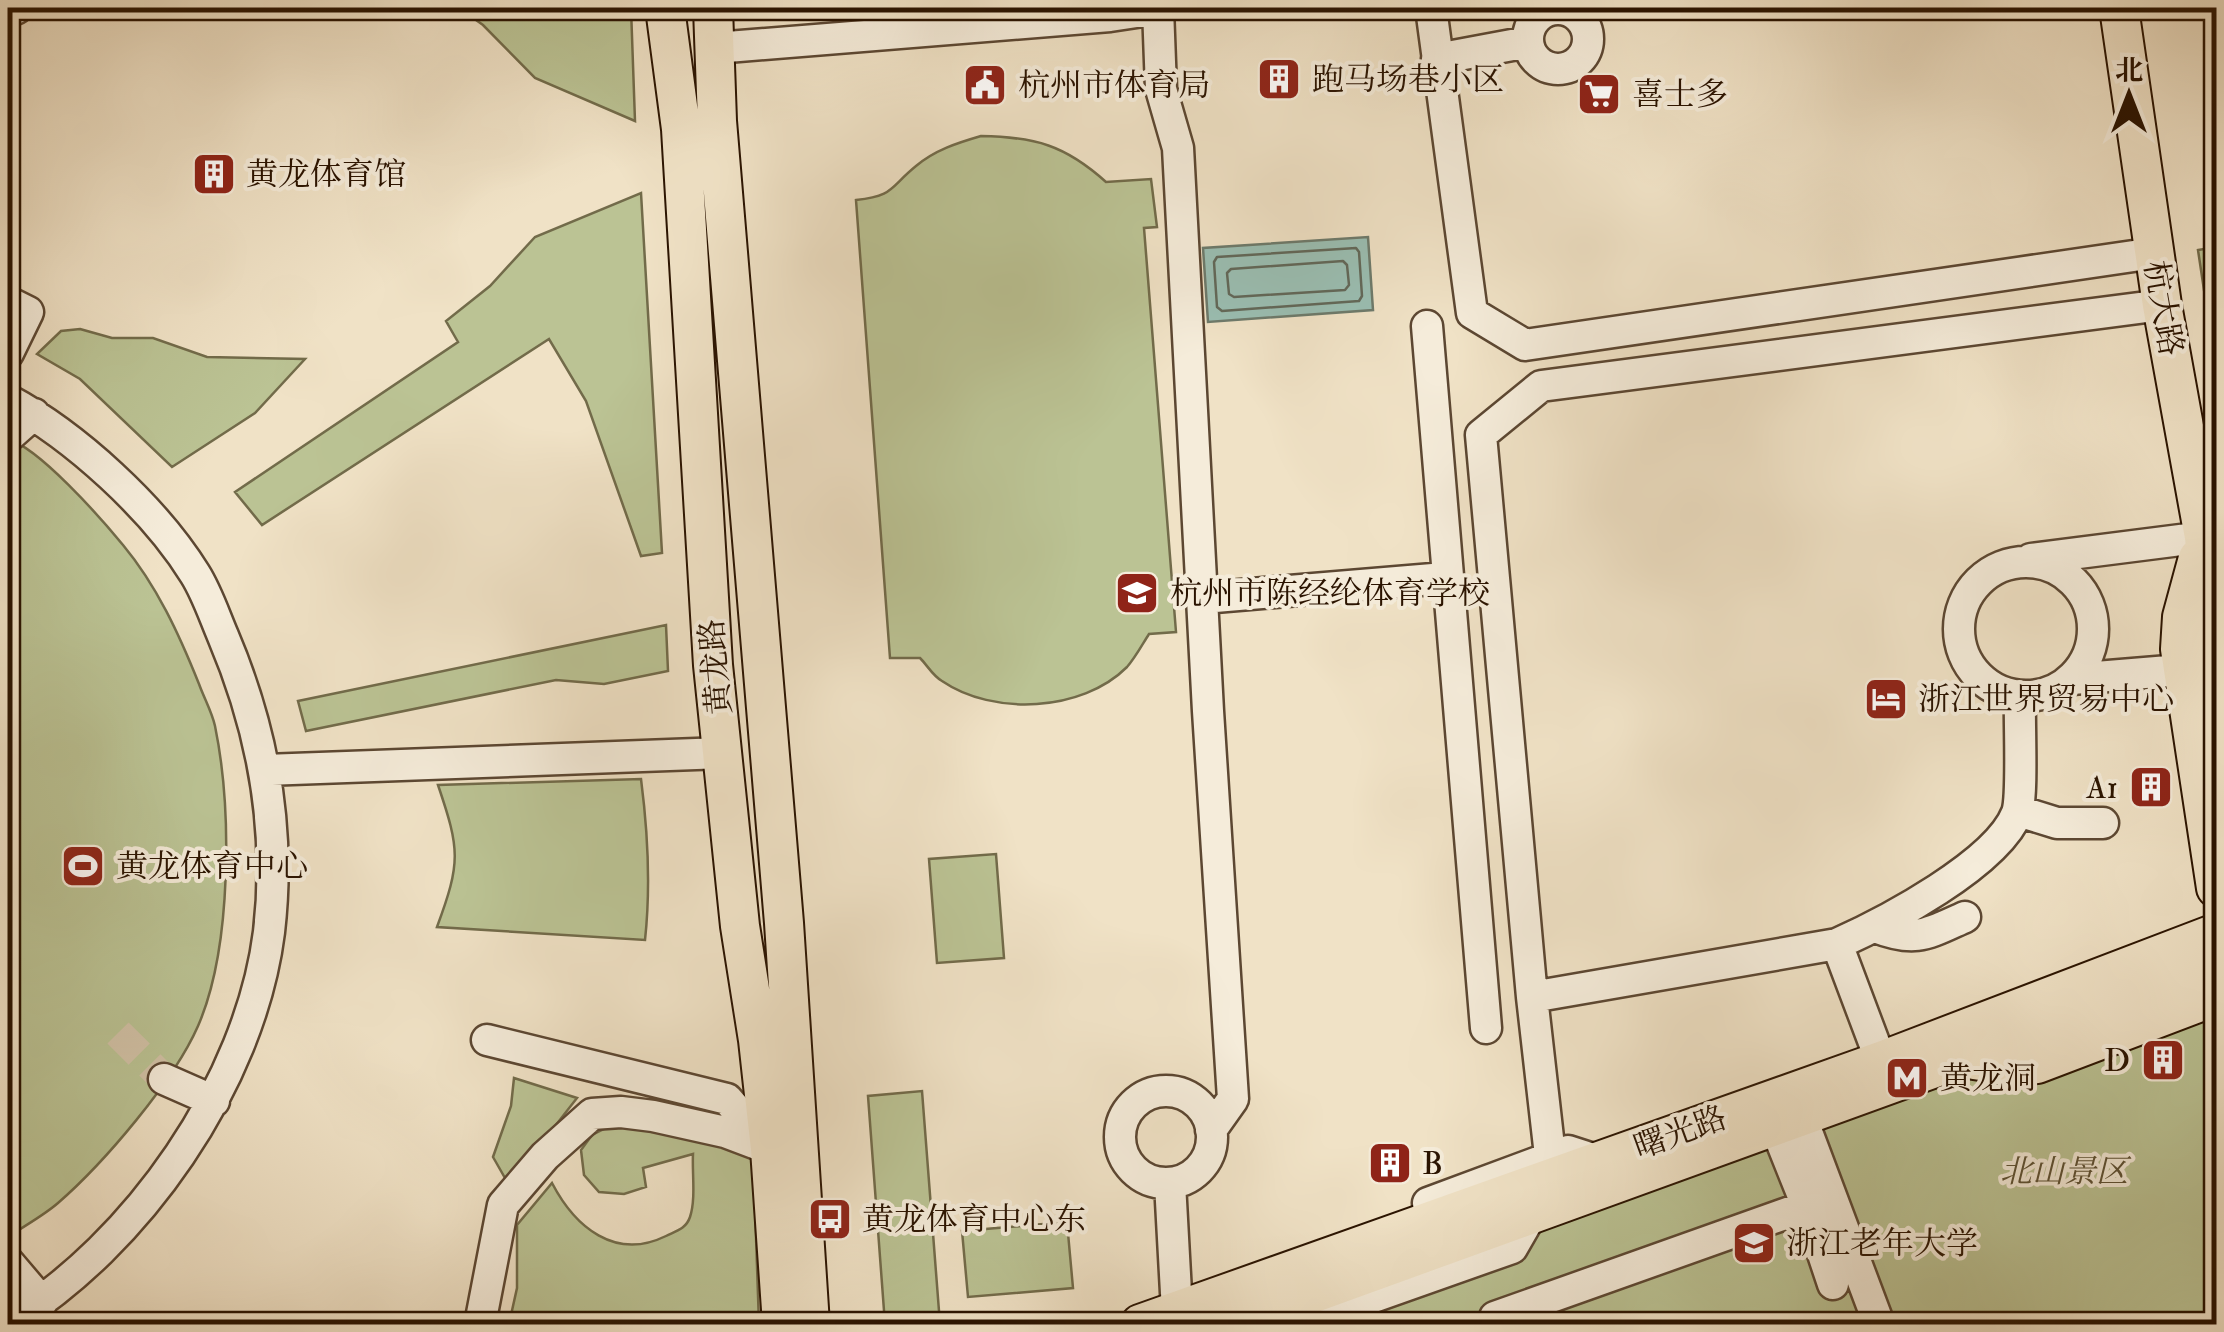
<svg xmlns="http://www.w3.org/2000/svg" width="2224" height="1332" font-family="'IM FELL Double Pica','Noto Serif SC',serif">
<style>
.green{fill:#bbc394;stroke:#726b4a;stroke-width:2.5}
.water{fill:#9abeb2;stroke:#6d7a6b;stroke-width:2.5}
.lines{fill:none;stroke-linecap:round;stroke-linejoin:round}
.shore{stroke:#626859;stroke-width:2.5}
.minor-tunnel{stroke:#d2c3a8;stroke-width:30;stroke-dasharray:30 15;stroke-linecap:butt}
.minor-casing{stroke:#5c4732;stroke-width:35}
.major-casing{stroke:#2a1300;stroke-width:42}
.minor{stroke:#f5ecda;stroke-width:30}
.major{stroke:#f0e2c6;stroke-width:38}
.labels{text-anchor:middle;stroke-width:8;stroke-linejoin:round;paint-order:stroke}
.poi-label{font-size:32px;fill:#2a1300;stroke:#f5ecda;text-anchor:start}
.street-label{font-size:32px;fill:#2a1300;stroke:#f5ecda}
.park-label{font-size:32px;font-style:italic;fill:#5d5134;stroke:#f5ecda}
</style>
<rect width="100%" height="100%" fill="#f0e2c6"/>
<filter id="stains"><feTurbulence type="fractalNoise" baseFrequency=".002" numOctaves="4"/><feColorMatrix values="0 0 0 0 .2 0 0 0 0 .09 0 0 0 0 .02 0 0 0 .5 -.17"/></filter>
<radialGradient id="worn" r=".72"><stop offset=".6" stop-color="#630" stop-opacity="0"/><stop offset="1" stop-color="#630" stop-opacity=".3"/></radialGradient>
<!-- green -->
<path class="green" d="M459 8H631L635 121 535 78 483 25Z
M981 136C1035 137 1065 145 1106 182L1151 179 1157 227 1144 228 1176 632 1149 634C1142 645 1135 658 1127 667 1082 712 993 716 942 681 933 676 927 665 920 658H890L856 200C894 196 889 188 916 166 935 150 957 143 981 136Z
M641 193 662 553 641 556 586 401 549 339 262 525 235 492 458 342 446 321 490 286 535 237Z
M2216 247V370L2198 250Z
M80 329 112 338H153L207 357 305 359 255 413 172 467 80 379 37 354 61 331Z
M8 439C39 448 100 517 123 545 157 586 179 634 199 684 204 698 212 712 215 726 232 809 232 948 198 1026 174 1081 104 1163 58 1203 43 1216 24 1226 8 1237Z
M666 625 668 671 604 684 556 680 306 731 298 701Z
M641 779C648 833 651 885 645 940L437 927C461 862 460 850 438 785Z
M996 854 1004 958 937 963 929 859Z
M2216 951V1324H1202Z
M514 1078 577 1098 509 1185 493 1157 511 1106Z
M922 1091 940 1324H885L868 1096Z
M608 1127H635L753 1149 759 1324H509L517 1288V1225L552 1183C575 1227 615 1261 666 1236 676 1231 686 1229 690 1217 696 1199 692 1173 693 1154L643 1168 646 1187 624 1194 599 1192 584 1175 581 1150 592 1135Z
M1067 1222 1073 1288 968 1297 962 1231Z"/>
<!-- water -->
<path class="water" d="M1368 237 1373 310 1208 322 1203 248Z"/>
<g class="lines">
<!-- shore -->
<path class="shore" d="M1356 248 1359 252 1362 296 1359 301 1222 311 1217 307 1214 262 1217 257Z
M1343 261 1347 265 1349 285 1345 290 1234 297 1229 294 1227 273 1231 269Z"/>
<!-- minor-tunnel -->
<path class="minor-tunnel" d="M118 1033 164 1079"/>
<!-- minor casing -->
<g class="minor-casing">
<path id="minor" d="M1158 8 1161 89 1178 148 1208 711 1233 1099 1211 1130
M1431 8 1472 313 1525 345 2154 253
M1528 39a30 30 0 1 1 60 0a30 30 0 1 1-60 0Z
M8 12 17 8
M715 48 1110 16 1163 8
M1437 59 1528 42
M8 302 28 312 8 353
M1427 326 1486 1028
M8 400C75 436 154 508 195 574 207 593 214 615 223 636 263 730 281 829 269 932 250 1083 137 1245 8 1323
M8 437 34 414
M2031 559 2204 537
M1959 629a67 67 0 1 1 134 0a67 67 0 1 1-134 0Z
M1203 598 1445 578
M2072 679 2181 670
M265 770 723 753
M2018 811 2057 823H2103
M1875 927C1916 943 1927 934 1965 917
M1837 944C1886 922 1997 864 2017 813 2023 796 2019 721 2020 697
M1532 997 1552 1173
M487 1040 727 1099 766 1144
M1881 1061 1837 944 1532 997 1481 435 1541 386 2162 305
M164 1079 214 1101
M1120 1137a46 46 0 1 1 92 0a46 46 0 1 1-92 0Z
M1801 1116 1879 1324
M1775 1126 1807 1206 1833 1284
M1170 1183 1177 1311
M1428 1203 1568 1151 1599 1161
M8 1262 42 1302
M1495 1317 1807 1206
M480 1324 503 1205 545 1156 592 1114 621 1112 653 1116 725 1132 770 1149
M1297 1324 1512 1248 1531 1215"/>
</g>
<!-- major casing -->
<g class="major-casing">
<path id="major" d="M665 8 681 129 713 665 740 926 758 1040 770 1149 782 1324
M713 8 717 121 784 923 810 1324
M2119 8 2162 305 2204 537 2216 667
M2198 558 2182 617 2180 649 2216 888
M1974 1060 2014 1066 2037 1064 2216 996
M1140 1324 1881 1061 2216 933
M1229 1324 2216 966"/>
</g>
<!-- minor -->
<use href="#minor" class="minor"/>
<!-- major -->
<use href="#major" class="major"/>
</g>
<!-- icons -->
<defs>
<g id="building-square" transform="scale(2.25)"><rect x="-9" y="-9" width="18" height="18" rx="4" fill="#8f2418" stroke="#f5ecda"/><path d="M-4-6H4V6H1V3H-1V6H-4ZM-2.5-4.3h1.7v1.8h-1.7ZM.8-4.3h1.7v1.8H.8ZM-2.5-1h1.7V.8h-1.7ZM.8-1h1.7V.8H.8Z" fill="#fff"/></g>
<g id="civic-square" transform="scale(2.25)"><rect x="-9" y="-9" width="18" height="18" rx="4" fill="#8f2418" stroke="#f5ecda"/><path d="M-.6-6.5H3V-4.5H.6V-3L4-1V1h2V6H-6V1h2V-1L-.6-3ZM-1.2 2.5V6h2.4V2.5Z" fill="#fff"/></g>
<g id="supermarket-square" transform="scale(2.25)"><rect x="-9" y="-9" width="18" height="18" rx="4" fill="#8f2418" stroke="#f5ecda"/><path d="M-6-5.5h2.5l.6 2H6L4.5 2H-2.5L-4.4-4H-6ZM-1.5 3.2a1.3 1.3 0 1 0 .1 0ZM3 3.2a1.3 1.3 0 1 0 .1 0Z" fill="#fff"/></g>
<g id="university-square" transform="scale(2.25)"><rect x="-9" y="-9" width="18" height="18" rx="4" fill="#8f2418" stroke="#f5ecda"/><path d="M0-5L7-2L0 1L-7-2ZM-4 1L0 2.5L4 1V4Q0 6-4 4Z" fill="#fff"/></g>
<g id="hotel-square" transform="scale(2.25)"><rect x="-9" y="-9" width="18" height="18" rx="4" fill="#8f2418" stroke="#f5ecda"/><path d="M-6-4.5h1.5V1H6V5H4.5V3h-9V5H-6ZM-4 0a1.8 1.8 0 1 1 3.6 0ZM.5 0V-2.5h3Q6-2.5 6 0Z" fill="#fff"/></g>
<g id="stadium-square" transform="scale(2.25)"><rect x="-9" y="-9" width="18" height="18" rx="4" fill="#8f2418" stroke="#f5ecda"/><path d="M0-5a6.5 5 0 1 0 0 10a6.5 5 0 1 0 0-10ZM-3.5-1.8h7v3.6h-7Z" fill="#fff"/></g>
<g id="metro-square" transform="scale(2.25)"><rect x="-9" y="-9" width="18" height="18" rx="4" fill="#8f2418" stroke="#f5ecda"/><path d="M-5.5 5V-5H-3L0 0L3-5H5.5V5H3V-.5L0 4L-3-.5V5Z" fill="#fff"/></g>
<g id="bus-square" transform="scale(2.25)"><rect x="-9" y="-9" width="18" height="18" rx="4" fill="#8f2418" stroke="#f5ecda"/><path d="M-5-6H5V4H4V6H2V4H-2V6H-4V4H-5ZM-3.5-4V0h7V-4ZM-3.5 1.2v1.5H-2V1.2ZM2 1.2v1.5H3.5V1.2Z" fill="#fff"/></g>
</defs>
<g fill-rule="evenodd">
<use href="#building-square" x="1279" y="79"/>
<use href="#civic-square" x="985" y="85"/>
<use href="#supermarket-square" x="1599" y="94"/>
<use href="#building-square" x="214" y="174"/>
<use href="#university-square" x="1137" y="593"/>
<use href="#hotel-square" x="1886" y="699"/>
<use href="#building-square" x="2151" y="787"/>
<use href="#stadium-square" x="83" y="866"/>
<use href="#building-square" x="2163" y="1060"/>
<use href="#metro-square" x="1907" y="1078"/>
<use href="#building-square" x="1390" y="1163"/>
<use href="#bus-square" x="830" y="1219"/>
<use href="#university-square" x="1754" y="1243"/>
</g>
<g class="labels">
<!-- poi labels -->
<g class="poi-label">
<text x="1312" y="90">跑马场巷小区</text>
<text x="1018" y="96">杭州市体育局</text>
<text x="1632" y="105">喜士多</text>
<text x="246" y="185">黄龙体育馆</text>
<text x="1170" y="604">杭州市陈经纶体育学校</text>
<text x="1918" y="710">浙江世界贸易中心</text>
<text x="2118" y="798" text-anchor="end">A1</text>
<text x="116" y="877">黄龙体育中心</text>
<text x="2130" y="1071" text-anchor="end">D</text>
<text x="1940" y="1089">黄龙洞</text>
<text x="1422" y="1174">B</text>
<text x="862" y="1230">黄龙体育中心东</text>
<text x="1786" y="1254">浙江老年大学</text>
</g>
<!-- street labels -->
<g class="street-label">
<text transform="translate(2164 308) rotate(80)" y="11">杭大路</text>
<text transform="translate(715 667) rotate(-95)" y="11">黄龙路</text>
<text transform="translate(1680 1132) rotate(-20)" y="11">曙光路</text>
</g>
<!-- park labels -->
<g class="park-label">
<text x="2064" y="1182">北山景区</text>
</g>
</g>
<!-- margin -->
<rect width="2224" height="1332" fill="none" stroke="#f0e2c6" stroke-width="40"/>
<rect x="10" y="10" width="2204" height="1312" fill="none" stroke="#2a1300" stroke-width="5"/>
<rect x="20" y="20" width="2184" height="1292" fill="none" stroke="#2a1300" stroke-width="2.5"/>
<!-- north arrow -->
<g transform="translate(2129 95)" stroke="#f5ecda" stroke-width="8" paint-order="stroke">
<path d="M0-8L18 38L0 25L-18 38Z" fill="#2a1300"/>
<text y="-15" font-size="28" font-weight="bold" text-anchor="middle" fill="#2a1300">北</text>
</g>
<rect width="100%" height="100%" filter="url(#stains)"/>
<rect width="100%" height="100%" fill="url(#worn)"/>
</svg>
